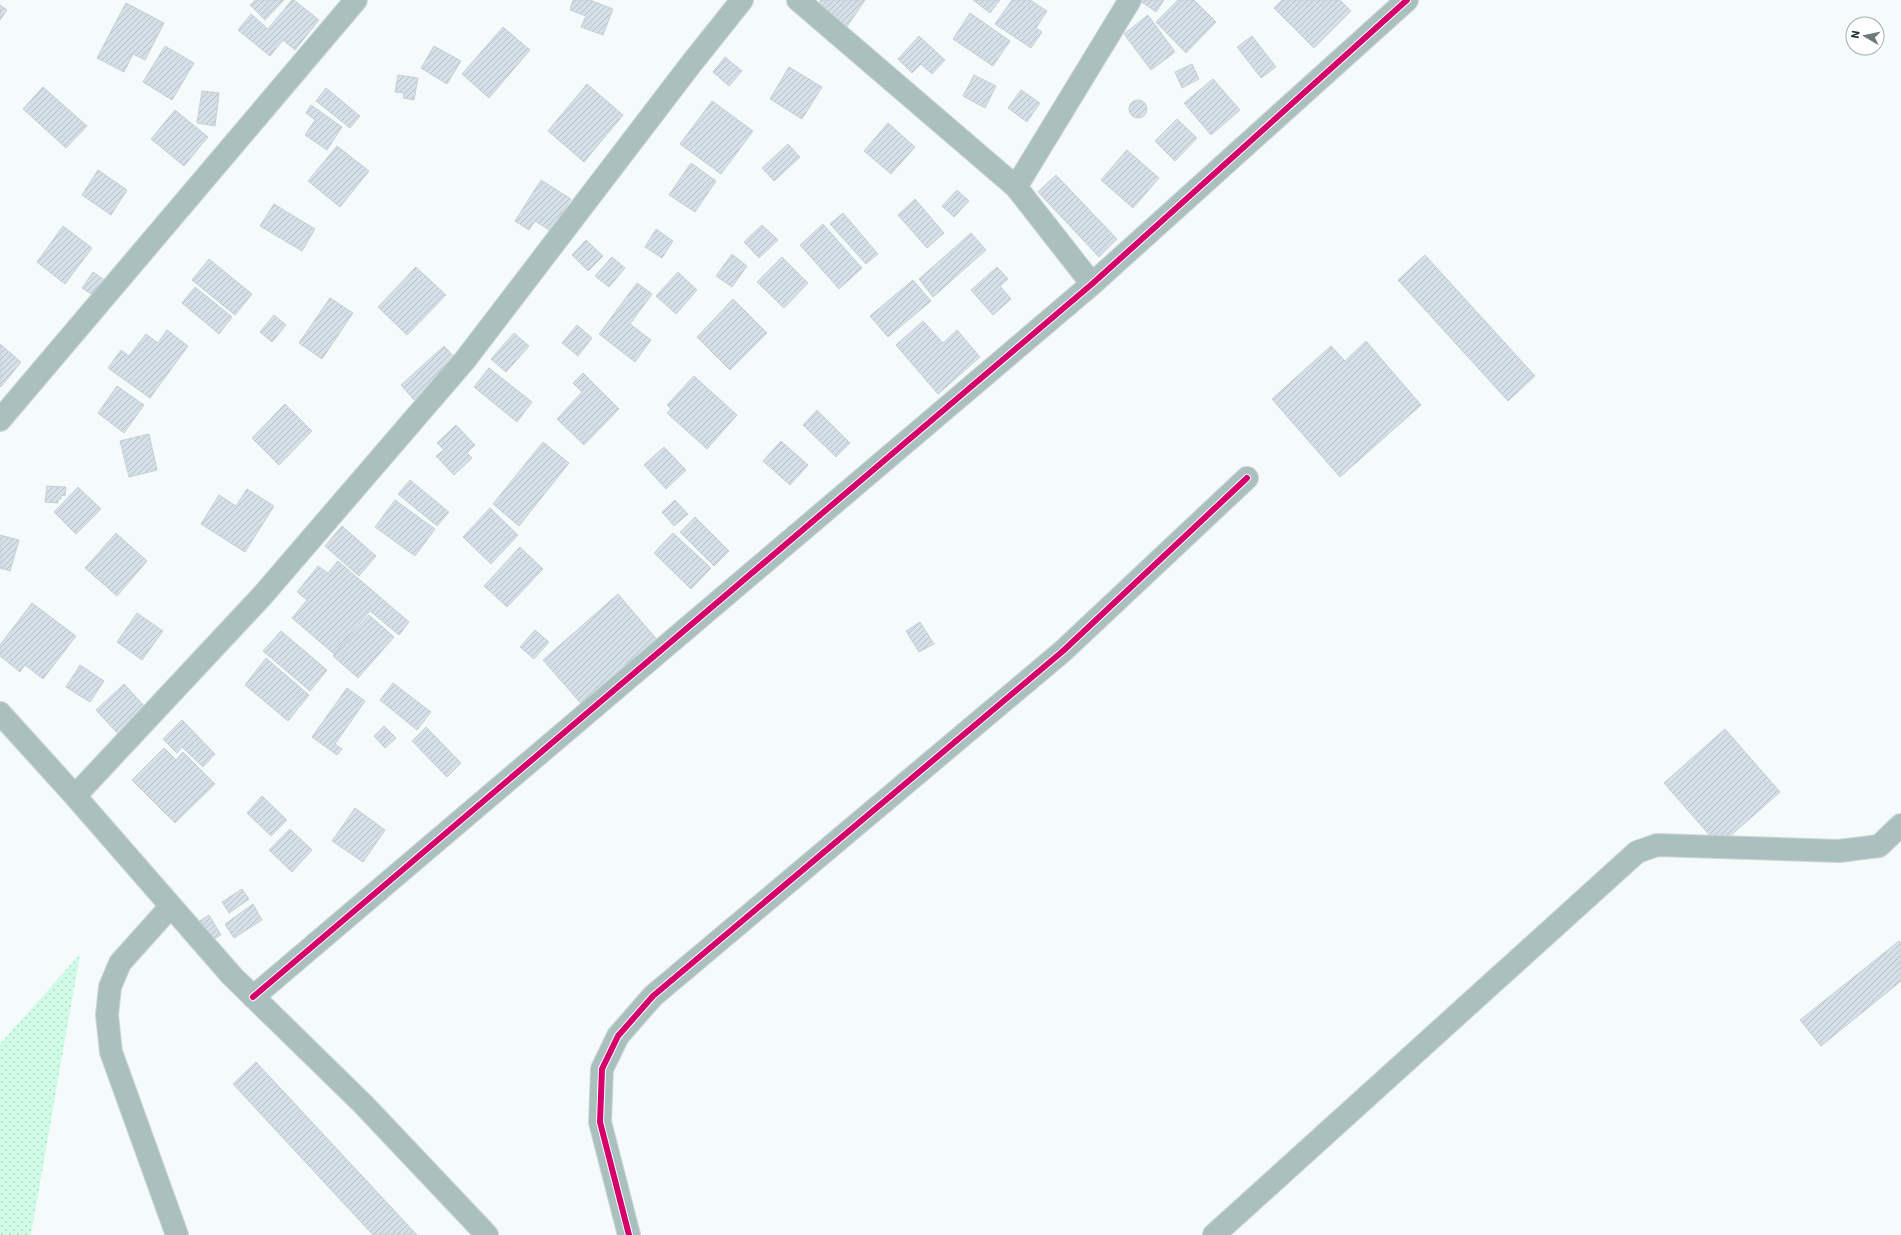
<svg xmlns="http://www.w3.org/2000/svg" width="1901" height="1235" font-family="'IBM Plex Sans',sans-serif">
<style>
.grass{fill:url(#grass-dots)}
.building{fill:url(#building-hatch);stroke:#c8d0d5}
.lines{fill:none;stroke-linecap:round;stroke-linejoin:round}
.minor-casing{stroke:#cfd5d7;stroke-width:24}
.minor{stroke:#a9c0bf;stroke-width:22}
.cycleway-casing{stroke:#fff;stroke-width:8}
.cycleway{stroke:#d6006c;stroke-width:6}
</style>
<defs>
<pattern id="grass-dots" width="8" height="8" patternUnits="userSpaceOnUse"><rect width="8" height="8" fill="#d0fce7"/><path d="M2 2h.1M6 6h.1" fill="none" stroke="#b2d8c7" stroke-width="1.8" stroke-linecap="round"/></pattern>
<pattern id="building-hatch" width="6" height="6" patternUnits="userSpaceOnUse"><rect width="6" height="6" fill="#d4dfe8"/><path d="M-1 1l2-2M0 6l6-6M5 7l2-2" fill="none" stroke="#b6c0c8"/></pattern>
</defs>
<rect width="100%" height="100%" fill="#f5fafb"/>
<!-- grass -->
<path class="grass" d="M80 954 31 1235H0V1044Z"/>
<!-- building -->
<path class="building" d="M255 0H284L265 20 250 5Z
M292 0H294L319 20 295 50 283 40 270 56 238 30 251 14 268 29Z
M573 0H590L613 9 603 35 581 27 586 16 570 10Z
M821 0H865L846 28 815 8Z
M973 0H1000L990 13Z
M1012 0H1030L1047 11 1036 28 1042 32 1031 48 995 24Z
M1139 0H1164L1156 12Z
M1178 0H1194L1216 22 1186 53 1156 22Z
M1282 0H1340L1351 11 1314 48 1274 8Z
M126 3 164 23 145 60 133 54 124 72 97 58Z
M0 5 7 10 0 20Z
M970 13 1010 41 993 66 953 39Z
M1148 15 1175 52 1151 70 1124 34Z
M503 27 530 50 489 98 462 74Z
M919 36 945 60 932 74 921 64 912 73 898 59Z
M1252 36 1276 67 1261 78 1237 47Z
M165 46 194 63 172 100 143 82Z
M434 46 461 61 447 84 421 68Z
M725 57 742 71 729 86 713 72Z
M1192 64 1199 79 1182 88 1175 72Z
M789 67 822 87 802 119 770 99Z
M398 75 418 78 414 100 403 98 404 93 395 92Z
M974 75 996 86 985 108 963 96Z
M1213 79 1240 110 1211 135 1184 103Z
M587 84 623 115 584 162 548 131Z
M43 87 87 126 66 148 23 109Z
M326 88 360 116 350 128 316 101Z
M1021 90 1040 103 1027 122 1008 108Z
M202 91 219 93 215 126 197 123Z
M1129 109a9 9 0 1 1 18 0a9 9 0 1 1-18 0Z
M712 101 753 131 721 174 680 144Z
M311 105 342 127 327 150 305 135 315 120 306 113Z
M175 110 208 137 184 166 151 139Z
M1177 119 1197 138 1175 161 1155 141Z
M888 123 915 147 891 174 864 151Z
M788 144 800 157 774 181 762 168Z
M337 146 369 171 340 207 308 181Z
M1127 150 1159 178 1133 208 1101 180Z
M691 163 716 181 695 212 669 195Z
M98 170 127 190 111 215 82 195Z
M1056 175 1117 239 1099 257 1038 192Z
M541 180 571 199 551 231 535 221 529 230 515 221Z
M957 190 969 201 954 217 942 206Z
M915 199 944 233 927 248 898 215Z
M274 204 315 229 302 251 260 226Z
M843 213 878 254 866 264 830 224Z
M823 224 862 268 839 289 800 245Z
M762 225 778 240 759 258 744 242Z
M63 226 92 248 65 284 37 262Z
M656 229 673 241 662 258 645 247Z
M971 233 986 250 933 297 919 279Z
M586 240 603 256 588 271 572 255Z
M732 254 747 266 732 287 716 276Z
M1425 255 1535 376 1508 401 1398 280Z
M612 257 625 268 609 287 595 276Z
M782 257 808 283 784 308 757 282Z
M209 259 252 294 235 315 192 280Z
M416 267 446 295 407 335 378 307Z
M997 267 1008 279 1000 286 1011 299 993 315 971 290Z
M93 272 106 281 96 297 82 288Z
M678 272 697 290 676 314 656 296Z
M913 280 931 301 888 337 870 316Z
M637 283 652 294 630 324 651 340 635 362 599 334Z
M195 287 232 317 219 334 182 303Z
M330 298 353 313 322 359 299 343Z
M733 299 767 333 730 370 697 337Z
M274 315 286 325 272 342 260 332Z
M923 321 943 343 957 330 980 357 938 394 896 345Z
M577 325 592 338 578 356 562 343Z
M167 330 188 346 150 398 108 368 121 350 129 356 146 334 158 343Z
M514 333 529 346 506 372 491 359Z
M1366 341 1421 405 1340 477 1272 399 1331 346 1345 361Z
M0 344 21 362 1 387 0 386Z
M444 346 458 361 414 400 401 385Z
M489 368 532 402 517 422 474 387Z
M583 373 619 409 584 445 557 419 582 392 573 383Z
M694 376 737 415 707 449 667 413 671 409 667 405Z
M117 386 144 405 124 433 98 413Z
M285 404 312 431 279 465 252 438Z
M817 410 850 443 836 457 803 425Z
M456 425 475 445 467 453 472 458 454 475 436 456 444 450 437 443Z
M149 434 157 470 129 477 120 441Z
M781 441 808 465 790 485 763 461Z
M543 442 569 463 519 526 493 504Z
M664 447 686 470 666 489 644 465Z
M410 480 449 512 437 526 398 494Z
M47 486 66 487 65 496 61 495V499H58V503L45 502Z
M78 487 101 509 76 534 54 512Z
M247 489 274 506 245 552 201 524 219 495 236 506Z
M395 500 435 529 415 556 375 527Z
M675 500 688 514 674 526 662 512Z
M490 508 518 535 491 564 463 537Z
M695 517 729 551 714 566 680 532Z
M342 526 376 556 359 576 325 546Z
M116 533 147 561 117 596 85 568Z
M673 533 711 568 691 589 654 553Z
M0 535 19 540 10 571 0 568Z
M520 547 543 569 507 607 484 586Z
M338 561 409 622 399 635 370 611 334 654 292 618 307 600 297 592 318 566 328 573Z
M618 594 659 642 585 708 543 660Z
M32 603 76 636 43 679 25 665 20 672 0 656V645Z
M137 613 163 631 142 660 117 642Z
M369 615 394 637 358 678 333 656Z
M920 622 934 644 919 652 906 631Z
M535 630 549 642 534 659 520 647Z
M281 631 327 670 310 691 263 651Z
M266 658 309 695 288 721 245 685Z
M80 665 104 681 90 702 66 687Z
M393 683 431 712 417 730 380 700Z
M124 684 147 709 119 735 96 710Z
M347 688 365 701 335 744 342 749 337 755 312 737Z
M182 720 215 754 203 767 182 747 177 753 163 739Z
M384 726 396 738 385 748 374 736Z
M426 727 461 763 447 777 412 741Z
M1725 729 1780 792 1719 846 1664 783Z
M164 748 176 760 183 752 215 784 175 823 132 780Z
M262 796 287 820 271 836 247 813Z
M355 808 385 830 363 862 332 841Z
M290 829 312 850 292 872 269 850Z
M242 889 249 899 229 913 222 902Z
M253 904 262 920 234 938 225 924Z
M209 915 221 935 207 943 195 924Z
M1899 941 1901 943V981L1821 1046 1800 1020Z
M256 1062 417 1235H373L233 1084Z"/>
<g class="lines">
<!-- minor casing -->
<g class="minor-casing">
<path id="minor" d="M798 0 1016 187 1092 284
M1016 187 1130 0
M0 420 356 0
M0 713 75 796 232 976 363 1104 487 1235
M75 796 262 596 465 360 691 64 742 0
M171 906 120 963 110 987 107 1015 111 1052 177 1235
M253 997 1092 284 1407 0
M629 1235 600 1122 602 1069 618 1036 653 996 1063 651 1247 478
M1214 1235 1637 852 1657 845 1839 851 1879 846 1901 825"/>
</g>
<!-- minor -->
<use href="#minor" class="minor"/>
<!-- cycleway casing -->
<g class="cycleway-casing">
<path id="cycleway" d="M253 997 1092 284 1407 0
M629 1235 600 1122 602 1069 618 1036 653 996 1063 651 1247 478"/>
</g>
<!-- cycleway -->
<use href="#cycleway" class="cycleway"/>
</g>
<!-- north arrow -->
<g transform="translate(1865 36) rotate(279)"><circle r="19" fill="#ffffff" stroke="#a6adaf"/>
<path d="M0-3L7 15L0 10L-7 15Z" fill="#6b787c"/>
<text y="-6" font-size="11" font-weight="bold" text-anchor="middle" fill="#203237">N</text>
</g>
</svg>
